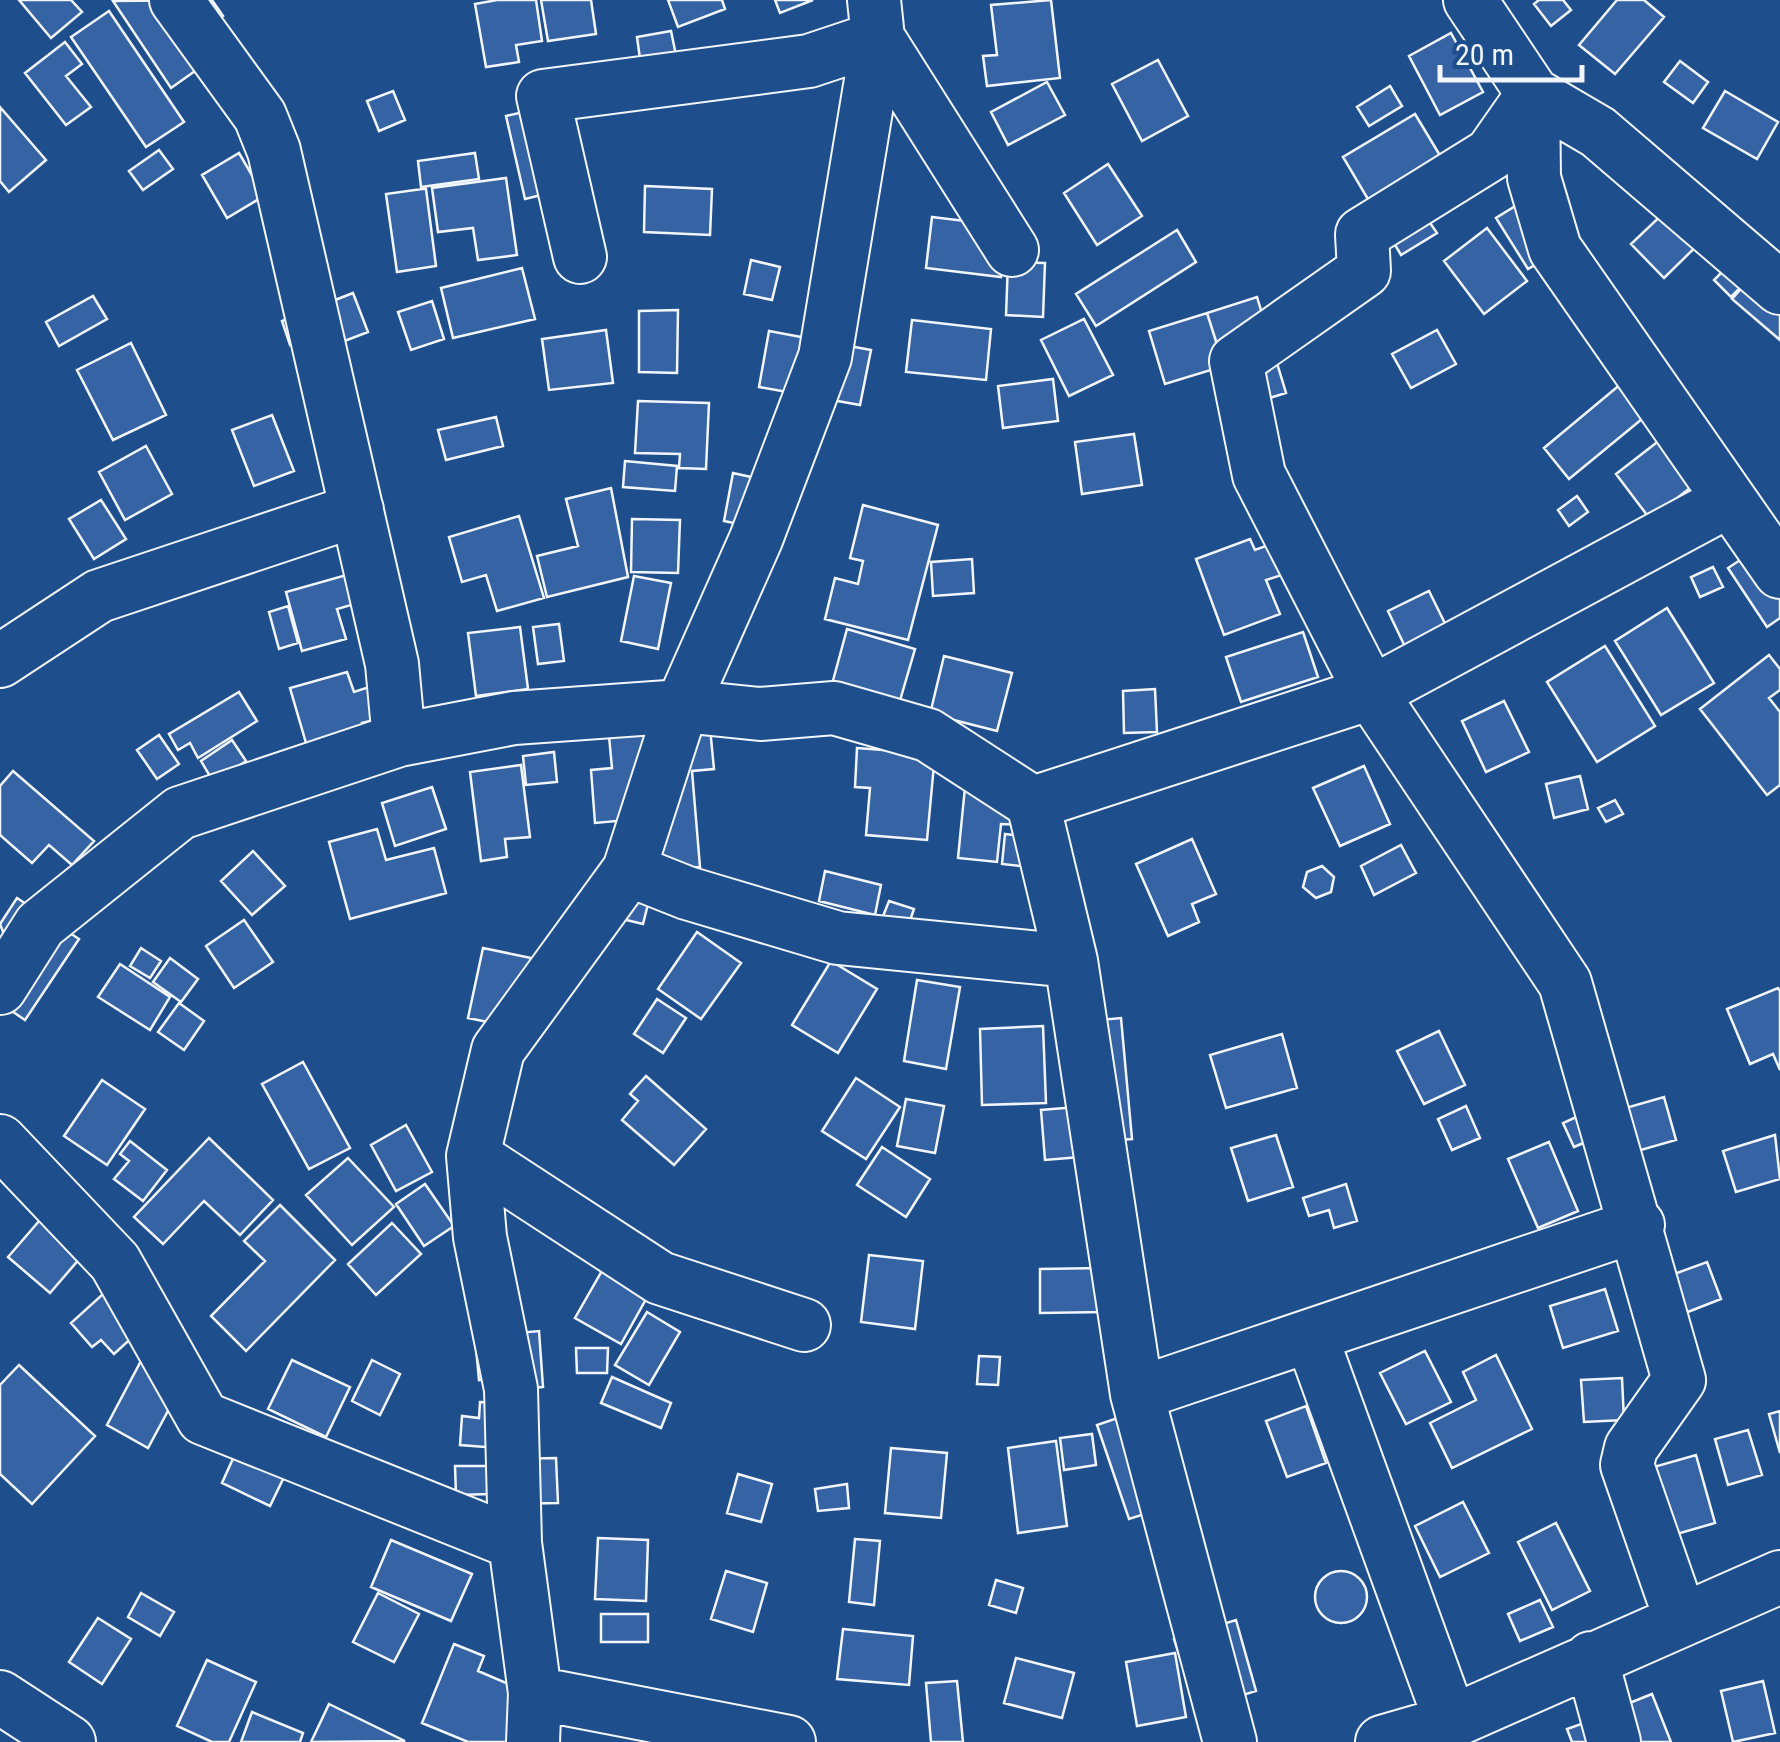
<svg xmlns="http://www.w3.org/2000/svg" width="1780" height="1742" font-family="'Roboto Condensed',sans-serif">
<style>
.building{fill:#3563a3;stroke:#f2f6ff;stroke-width:2.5}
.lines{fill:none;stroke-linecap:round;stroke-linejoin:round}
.minor-casing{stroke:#f2f6ff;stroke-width:56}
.minor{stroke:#1f4e8c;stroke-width:52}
</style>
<rect width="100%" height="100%" fill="#1f4e8c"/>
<!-- building -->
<path class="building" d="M19 0H71L82 12 51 38Z
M212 0 223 16 188 39 205 64 171 88 113 1Z
M497 0H536L542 41 516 45 519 62 486 67 475 4Z
M541 0H591L596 34 548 41Z
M668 0H722L725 9 678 27Z
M775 0H813L780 13Z
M1051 0 1060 78 987 86 983 56 997 55 991 5Z
M1539 0H1563L1571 10 1551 26 1534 4Z
M1617 0H1644L1664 17 1615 74 1579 45Z
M109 11 184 122 146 147 71 37Z
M671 31 677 60 641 66 637 37Z
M1451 33 1483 92 1440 115 1409 56Z
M65 42 82 64 66 76 91 107 66 125 25 73Z
M1158 60 1188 116 1142 141 1112 84Z
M1680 61 1708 82 1693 103 1664 82Z
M1047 82 1065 115 1008 145 991 112Z
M1390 86 1402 106 1369 126 1357 107Z
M393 91 405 120 379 131 367 101Z
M1725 91 1778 122 1757 159 1703 128Z
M555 105 574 187 525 199 506 116Z
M0 107 46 160 9 192 0 181Z
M1415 114 1462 192 1424 214 1437 233 1401 255 1343 157Z
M159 150 173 169 143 190 129 171Z
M239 153 264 196 227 218 202 175Z
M475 153 479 179 421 187 418 161Z
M1108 164 1142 216 1097 245 1064 193Z
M506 178 517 255 478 260 473 228 438 232 432 188Z
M645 186 712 189 710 235 644 232Z
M1691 187 1722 221 1664 278 1631 244Z
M422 189H426L436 266 397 272 386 194Z
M1517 205 1550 256 1528 269 1496 218Z
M932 217 1007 226 1001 277 926 268Z
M1487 228 1527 281 1484 314 1444 261Z
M1177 230 1196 262 1096 326 1076 294Z
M1738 256 1755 273 1731 297 1714 280Z
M751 260 780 267 772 300 744 294Z
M1008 262 1045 263 1043 317 1006 315Z
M522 268 535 319 453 338 441 288Z
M1780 268V340L1732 299 1755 273Z
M353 293 368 332 324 349 318 335 290 345 282 321Z
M93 296 107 319 59 346 46 322Z
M1257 297 1286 393 1237 408 1207 313Z
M432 301 444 339 411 350 398 312Z
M678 310 677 373 639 372V311Z
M1207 313 1224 366 1165 384 1149 331Z
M1084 319 1113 375 1069 396 1041 340Z
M912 320 991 329 986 380 906 372Z
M606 330 613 383 549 390 542 339Z
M1437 330 1456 364 1411 388 1392 354Z
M769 331 871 350 860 405 759 387Z
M131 343 166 415 113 440 77 370Z
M1634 373 1659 405 1569 479 1544 448Z
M1053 379 1058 421 1003 428 998 386Z
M638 401 709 403 706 469 679 468 680 454 635 453Z
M272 415 294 471 254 486 232 430Z
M496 417 503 446 446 460 438 430Z
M1687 419 1721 464 1650 519 1616 474Z
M1134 434 1142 485 1082 494 1075 442Z
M146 446 172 494 125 520 99 472Z
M625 461 677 466 675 491 623 487Z
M733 473 787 485 778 532 724 521Z
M611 488 628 577 547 597 537 556 578 546 566 499Z
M1577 496 1588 512 1569 526 1558 510Z
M101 500 126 539 94 559 69 519Z
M863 505 938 525 908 640 825 619 835 578 858 584 863 561 850 558Z
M519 516 544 598 497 611 486 575 462 582 449 537Z
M632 519 680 520 678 573 631 572Z
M1250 539 1255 550 1274 543 1285 574 1266 580 1280 614 1224 635 1196 559Z
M1772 539 1780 550V618L1767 627 1728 568Z
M972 559 974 593 933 596 931 562Z
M1713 567 1723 587 1700 597 1691 577Z
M357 572 365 601 337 609 346 639 302 651 286 592Z
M634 576 671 583 658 649 621 641Z
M1429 591 1463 660 1421 680 1388 611Z
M288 606 298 643 279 649 269 612Z
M1667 608 1714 683 1661 715 1615 641Z
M559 624 564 661 538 664 533 627Z
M520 627 528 689 476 696 468 633Z
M847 629 915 649 899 704 828 699Z
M1303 632 1318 677 1241 702 1226 657Z
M1605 646 1655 726 1597 762 1547 682Z
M1769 655 1780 669V690L1769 698 1780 712V785L1767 795 1700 709Z
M944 656 1012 673 997 731 930 714Z
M347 672 354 692 369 687 378 719 362 723 370 750 313 767 290 688Z
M1155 689 1157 732 1124 733 1123 691Z
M239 692 257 721 198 758 190 743 178 750 169 734Z
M1504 701 1529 752 1486 772 1462 721Z
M710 728 714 769 692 771 700 867 620 872 616 821 595 823 591 770 612 768 609 736Z
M159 735 179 764 157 779 137 750Z
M232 740 246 761 214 783 201 761Z
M857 748 935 754 927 840 866 835 870 788 855 787Z
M554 752 557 782 526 785 523 756Z
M521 765 530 837 505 839 507 857 481 861 470 772Z
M1364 766 1390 824 1340 846 1313 788Z
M13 771 94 841 72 865 49 845 32 863 0 835V786Z
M1580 776 1588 809 1554 818 1546 784Z
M966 777 1021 825 1001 824 997 862 958 858Z
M432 787 446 829 395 846 382 803Z
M1615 800 1623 814 1606 822 1598 808Z
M377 829 386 860 434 848 446 893 350 919 329 842Z
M1005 834 1051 839 1047 869 1002 864Z
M1192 839 1216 894 1192 904 1199 922 1168 936 1136 864Z
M1401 845 1416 873 1374 895 1361 866Z
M253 851 285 886 252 915 221 881Z
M1322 866 1334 877 1331 892 1316 898 1303 887 1307 872Z
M825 871 881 885 875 915 819 901Z
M621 892 649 900 643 924 614 917Z
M17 898 79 939 25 1020 0 1003 5 937 0 924Z
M889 901 914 909 904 938 878 929Z
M244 920 273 962 234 988 206 946Z
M697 932 741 963 701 1019 658 989Z
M141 948 161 961 150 978 130 966Z
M483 948 531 958 517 1028 468 1018Z
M170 958 198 979 181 1002 153 982Z
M831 961 877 989 838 1053 792 1025Z
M120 964 170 997 150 1030 98 997Z
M917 980 960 987 946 1069 904 1061Z
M1778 988 1780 991V1070L1773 1054 1750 1064 1727 1009Z
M657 999 686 1018 663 1053 634 1034Z
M179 1003 204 1021 184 1050 158 1032Z
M1121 1018 1132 1139 1089 1142 1078 1022Z
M1043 1026 1046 1103 982 1105 980 1029Z
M1439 1031 1465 1085 1424 1104 1397 1051Z
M1282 1034 1297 1088 1226 1108 1210 1055Z
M303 1062 350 1148 309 1169 262 1084Z
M646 1076 706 1129 674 1165 622 1120 638 1101 630 1094Z
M856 1078 900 1107 866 1159 822 1131Z
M102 1080 145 1109 107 1165 64 1136Z
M1664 1097 1676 1140 1627 1154 1615 1111Z
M906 1099 944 1106 935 1153 897 1146Z
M1466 1106 1480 1138 1452 1150 1438 1119Z
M1076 1107 1080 1157 1045 1160 1041 1110Z
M1585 1113 1595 1138 1574 1147 1563 1123Z
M406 1125 432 1172 396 1191 371 1145Z
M1276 1135 1293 1187 1248 1201 1231 1148Z
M1775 1135 1780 1179 1736 1192 1723 1151Z
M209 1138 273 1200 240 1235 204 1201 163 1244 134 1217Z
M130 1141 167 1170 143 1201 114 1179 129 1161 120 1154Z
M1549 1142 1578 1211 1538 1228 1508 1159Z
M882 1147 930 1179 906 1217 857 1185Z
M348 1158 394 1207 352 1245 306 1195Z
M71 1184 112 1221 50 1293 8 1257Z
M425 1184 454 1226 424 1246 396 1204Z
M1346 1184 1357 1221 1334 1228 1329 1210 1309 1216 1303 1198Z
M280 1205 335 1260 246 1351 211 1316 265 1261 244 1241Z
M392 1223 421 1254 376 1295 348 1264Z
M615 1248 660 1274 621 1344 575 1318Z
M869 1255 923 1261 915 1329 861 1322Z
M1707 1262 1721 1299 1680 1315 1666 1277Z
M135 1265 169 1304 114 1354 101 1340 92 1347 71 1323Z
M1103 1268 1104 1312 1040 1313V1269Z
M1605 1289 1618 1331 1563 1348 1550 1306Z
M647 1312 680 1332 649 1385 615 1365Z
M539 1331 543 1387 518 1390 517 1376 479 1380 475 1337Z
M576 1348H608L607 1373H577Z
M1425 1351 1451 1402 1406 1424 1380 1373Z
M1496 1355 1532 1429 1452 1468 1430 1423 1476 1400 1463 1372Z
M979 1356 1000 1357 998 1385 977 1384Z
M142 1359 184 1381 148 1448 107 1425Z
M292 1360 350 1387 326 1437 268 1409Z
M372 1360 400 1374 380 1415 352 1401Z
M19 1365 95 1436 32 1504 0 1474V1385Z
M612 1377 671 1403 661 1428 601 1403Z
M1622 1378 1624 1420 1584 1422 1581 1380Z
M480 1402 501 1403 498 1448 460 1445 462 1416 479 1418Z
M1306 1406 1326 1463 1287 1477 1266 1421Z
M1141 1410 1173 1505 1129 1519 1097 1425Z
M1780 1411V1453L1769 1414Z
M1748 1430 1762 1475 1728 1485 1715 1439Z
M1092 1434 1096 1465 1064 1470 1060 1438Z
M1056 1441 1067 1526 1018 1533 1008 1448Z
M891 1448 947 1453 941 1518 885 1513Z
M236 1452 285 1475 270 1506 222 1483Z
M1696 1455 1715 1523 1663 1538 1643 1470Z
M556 1458 558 1503 506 1504 504 1459Z
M455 1466H490L491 1494 456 1495Z
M738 1474 772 1484 761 1522 727 1513Z
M847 1484 849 1508 818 1511 815 1489Z
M1463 1502 1489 1553 1440 1577 1415 1526Z
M1556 1523 1590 1591 1552 1610 1518 1542Z
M598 1538 648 1540 646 1601 595 1599Z
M855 1539 880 1541 874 1605 849 1602Z
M391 1540 472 1574 451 1621 371 1587Z
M1315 1597a26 26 0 1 1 52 0a26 26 0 1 1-52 0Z
M726 1571 767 1583 753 1632 711 1619Z
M996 1580 1023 1588 1016 1613 989 1605Z
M141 1593 174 1612 160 1636 128 1617Z
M378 1593 419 1614 394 1662 353 1642Z
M1540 1600 1553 1627 1520 1641 1508 1614Z
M601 1614H648V1642H601Z
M98 1618 131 1639 102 1684 69 1662Z
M1236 1620 1256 1691 1214 1704 1200 1659 1182 1664 1174 1639Z
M843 1629 913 1636 909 1685 837 1679Z
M454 1644 484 1656 478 1671 541 1698 523 1742H468L422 1723Z
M1175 1653 1186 1717 1137 1726 1126 1662Z
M1016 1658 1074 1673 1062 1718 1004 1703Z
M207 1660 256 1682 229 1742H212L177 1726Z
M957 1681 963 1742H931L926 1683Z
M1763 1681 1775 1733 1733 1742 1721 1691Z
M1652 1694 1671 1742H1630L1617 1708Z
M329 1704 405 1741 311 1742Z
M252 1712 303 1733 300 1742H241Z
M1595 1719 1603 1742H1572L1567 1729Z"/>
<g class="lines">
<!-- minor casing -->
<g class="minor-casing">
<path id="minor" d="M176 0 260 116 274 151 392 664 399 740
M1470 0 1533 94 1534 178 1555 249 1780 572
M580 257 543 96 809 61 878 38 1012 250
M0 661 99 596 357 510
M1033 803 1371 693 1730 500
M629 870 687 893 838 938 1071 961
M0 988 40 925 180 813 399 740 514 718 682 706 760 714 834 708 928 735 1033 803 1071 961 1137 1394 1230 1742
M0 1141 115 1262 203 1418 515 1543
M473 1156 660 1278 804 1325
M1311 1336 1451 1722
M1137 1394 1638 1225
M1681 1620 1627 1465 1631 1448 1679 1380 1565 983 1371 693 1259 475 1236 361 1364 271 1362 234 1491 154 1533 94 1598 132 1780 288
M1591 1658 1614 1742
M535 1693 789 1742
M0 1697 69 1742
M533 1742 535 1693 515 1543 511 1389 480 1237 473 1156 498 1050 629 870 682 706 756 539 825 357 878 38 874 0
M1382 1742 1451 1722 1780 1577"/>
</g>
<!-- minor -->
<use href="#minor" class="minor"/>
</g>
<!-- scale -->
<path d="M1440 65v15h142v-15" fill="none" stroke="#f2f6ff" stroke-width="5"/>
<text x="1455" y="65" font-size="30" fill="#f2f6ff" stroke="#1f4e8c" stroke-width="8" paint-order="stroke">20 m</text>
</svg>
